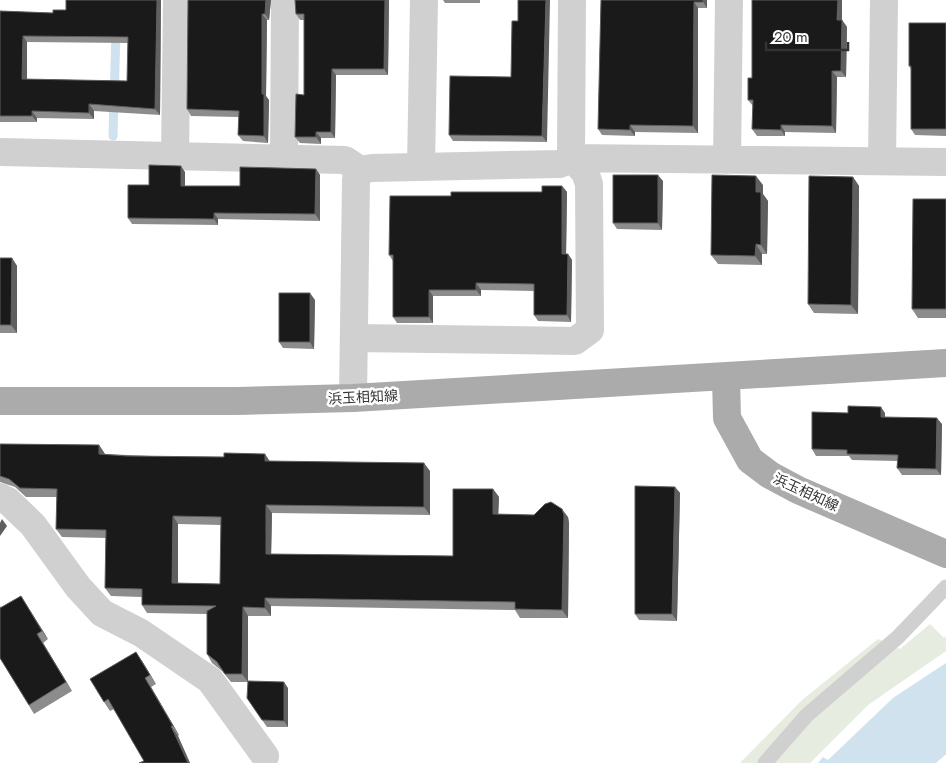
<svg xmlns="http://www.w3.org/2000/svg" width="946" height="763" font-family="Jost,'Noto Sans JP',sans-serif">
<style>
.green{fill:#e6ecdf}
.water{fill:#cfe2ee}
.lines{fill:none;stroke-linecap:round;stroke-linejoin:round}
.stream{stroke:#cfe2ee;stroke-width:9}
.river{stroke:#cfe2ee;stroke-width:50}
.service{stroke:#d0d0d0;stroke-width:15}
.minor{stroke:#d0d0d0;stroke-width:28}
.primary{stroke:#ababab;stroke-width:28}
.wall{fill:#8c8c8c;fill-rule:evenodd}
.shaded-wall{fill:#5f5f5f}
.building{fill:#1a1a1a;stroke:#5f5f5f;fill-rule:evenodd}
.labels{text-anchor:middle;stroke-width:5;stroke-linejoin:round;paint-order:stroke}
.street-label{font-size:14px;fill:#333;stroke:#fff}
</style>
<rect width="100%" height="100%" fill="#fff"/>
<!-- green -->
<path class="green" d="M930 624 944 638 946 636V651L868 705 810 763H740L802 700 878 639 900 649Z"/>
<!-- water -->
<path class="water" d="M946 663V733L886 763H818L823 757 828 760 893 698Z"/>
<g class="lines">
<!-- stream -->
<path class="stream" d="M113 136 116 31"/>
<!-- river -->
<path class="river" d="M898 763 946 721"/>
<!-- service -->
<path class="service" d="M765 763 807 715 898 637 946 587"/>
<!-- minor -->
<path class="minor" d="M0 152 345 160 360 170
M175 156 177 0
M284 159 285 0
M727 160 729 0
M882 161 884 0
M421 167 424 0
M354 338 575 341 590 330 589 184 585 172 571 158 572 0
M353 398 356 180 360 170 372 168 560 164 571 158 946 162
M0 497 8 501 33 525 78 587 102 613 141 633 210 680 265 756"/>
<!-- primary -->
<path class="primary" d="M726 378 727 418 750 460 770 475 798 490 946 554
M0 401H237L353 398 946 363"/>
</g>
<!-- wall -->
<path class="wall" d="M66 0H161L160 115 94 111V119L37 118V122H0V11L53 13 66 10ZM27 42 128 43 127 81 27 79Z
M271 0 269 20H267L266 96 269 100 268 143 243 141 238 135 239 117 191 116 187 109Z
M389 0 388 75H336L335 138H321V144L300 143 295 137 304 95V20H300L296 14Z
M443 0H480V3H445Z
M601 0H707V8H698V133L635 132V136L602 135 598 129Z
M842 20 847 27 846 77H837L836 133 785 132V136H757L752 129 753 106 748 100 752 78Z
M518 21 547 142 453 141 449 135 511 77Z
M946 23V136L915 135 911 129V69L909 66Z
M316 169 320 175V221L218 219V225L132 224 128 218 149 185 185 172V186H240Z
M853 177 859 186 858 314 814 313 808 304Z
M663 181 662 230 617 229 613 223Z
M763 185V194L768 201 767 254H762V265L718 264 711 255Z
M562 186 567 192 566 254H568L572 260 571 322 538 321 534 315V291L481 290V296H433V323H397L393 317V261L389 255 451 196 542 192Z
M946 199V318H918L912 309Z
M0 258H12L17 266V333H0Z
M315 300 314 349 283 348 279 342Z
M885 413V417L942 424 941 475H902L897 468V461L852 460 849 456H816L812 449Z
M0 444 99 445 105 454 270 461 430 471V515L272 513 271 554 453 556 493 489 499 497 498 514 568 517 569 523 568 618H520L515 610 271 606V616H248V682H231L222 671 212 663 207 654V614L147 613 142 605V597L111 596 105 588 106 538 62 537 56 529 57 497H26L15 487 0 482ZM178 524 221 525 220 584 178 583Z
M675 487 680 493 677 621 639 620 635 614Z
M26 604 48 639 43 643 72 691 34 714 0 658V606L1 608Z
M142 661 156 684 151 687 179 735 178 736 190 763H139L144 761 114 709 110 711 104 702Z
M288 688V727H267L247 698Z"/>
<!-- shaded-wall -->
<path class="shaded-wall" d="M157 0H161L160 115 155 109Z
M266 0H271L269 20 265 14Z
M385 0H389L388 75 384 69Z
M546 0H550L547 142 542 136Z
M703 0H707V8L703 2Z
M838 0H842V27L837 20Z
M694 2 698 8V133L693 126Z
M262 14 267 20 266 96 269 100 268 143 264 136 262 94Z
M842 20 847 27 846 77 841 71Z
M23 36 27 42V86L22 79Z
M332 69 336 75 335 138 331 132Z
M832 71 837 77 836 133 832 126Z
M89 104 94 111V119L89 113Z
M32 111 37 118V122L32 116Z
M630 125 635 132V136L630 130Z
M781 125 785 132V136L781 130Z
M316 132 321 138V144L316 137Z
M181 166 185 172V192L181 186Z
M316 169 320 175V221L315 214Z
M658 175 663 181 662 230 658 223Z
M756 176 763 185V194L768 201 767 254 761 245 756 192Z
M853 177 859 186 858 314 851 305Z
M562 186 567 192 566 260 562 254Z
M214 213 218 219V225L214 219Z
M756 244 762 254V265L755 256Z
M568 254 572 260 571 322 567 315Z
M12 258 17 266V333L11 325Z
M476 283 481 290V296L476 290Z
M429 290 433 296V323L429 317Z
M310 293 315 300 314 349 310 342Z
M881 407 885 413V423L881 417Z
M937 418 942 424 941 475 936 469Z
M99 445 105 454V462L99 454Z
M265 454 271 463 265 461Z
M424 463 430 471V515L424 507Z
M675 487 680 493 677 621 672 614Z
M493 489 499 497 498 522 493 514Z
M266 505 272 513 271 562 266 554Z
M562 509 568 517 569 523 568 618 562 610Z
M173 516 178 524V591L172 583Z
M2 519 7 526 0 536V523Z
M21 596 26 604 48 639 42 631Z
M265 598 271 606V616L265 608Z
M243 607 248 616V682L242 674Z
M37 634 43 643 72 691 66 682Z
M136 652 142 661 156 684 150 675Z
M145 678 151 687 179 735 173 726Z
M284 682 288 688V727L284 721Z
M171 726 178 736 190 763H188Z"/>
<!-- building -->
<path class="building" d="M66 0H157L155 109 89 104V113L32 111V116H0V11L53 13V10H66ZM23 36 128 37 127 81 22 79Z
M188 0H266L265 14H262V94H264V136L238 135 239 111 187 109Z
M295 0H385L384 69H332L331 132H316V137H295L296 94 304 95V14H296Z
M518 0H546L542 136 449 135 450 76 511 77 512 21H518Z
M601 0H703V2H694L693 126 630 125V130L598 129Z
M752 0H838L837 20H842L841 71H832V126L781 125V130L752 129 753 100H748V78H752Z
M909 23H946V129H911V66H909Z
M149 165 181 166V186H240V167L316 169 315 214 214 213V219L128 218V185H149Z
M613 175H658V223H613Z
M712 175 756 176V192H761V245L756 244 755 256 711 255Z
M809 176 853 177 851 305 808 304Z
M542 186H562V254H568L567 315H534V284L476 283V290H429V317H393V255H389L390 196H451V192H542Z
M913 199H946V309H912Z
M0 258H12L11 325H0Z
M279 293H310V342H279Z
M848 406 881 407V417L937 418 936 469 897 468 898 455 847 454V450L812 449V412L848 413Z
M0 444 99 445V454L127 456 224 457V453L265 454V461L424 463V507L266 505V554L453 556V489H493V514L534 515 545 504 551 502 562 509 564 515 562 610 515 609V602L265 598V608L243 607 242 674H225L217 662 207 654V611L216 606 142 605V589L105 588 106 530 56 529 57 489 20 488 9 479 0 476ZM173 516 221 517 220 584 172 583Z
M635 486 675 487 672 614H635Z
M21 596 42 631 37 634 66 682 29 705 0 658V608Z
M136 652 150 675 145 678 173 726H171L188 763H139L144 761 108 699 104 702 90 679Z
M248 681 284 682V721L262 720 247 698Z"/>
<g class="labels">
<!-- street labels -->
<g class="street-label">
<text transform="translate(363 397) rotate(-3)" y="5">浜玉相知線</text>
<text transform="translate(806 492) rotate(25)" y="5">浜玉相知線</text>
</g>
</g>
<!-- scale -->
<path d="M766 42v8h82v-8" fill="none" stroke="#333333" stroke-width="2.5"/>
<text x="774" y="42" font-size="15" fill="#333333" stroke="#ffffff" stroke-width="4" paint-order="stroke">20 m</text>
</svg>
